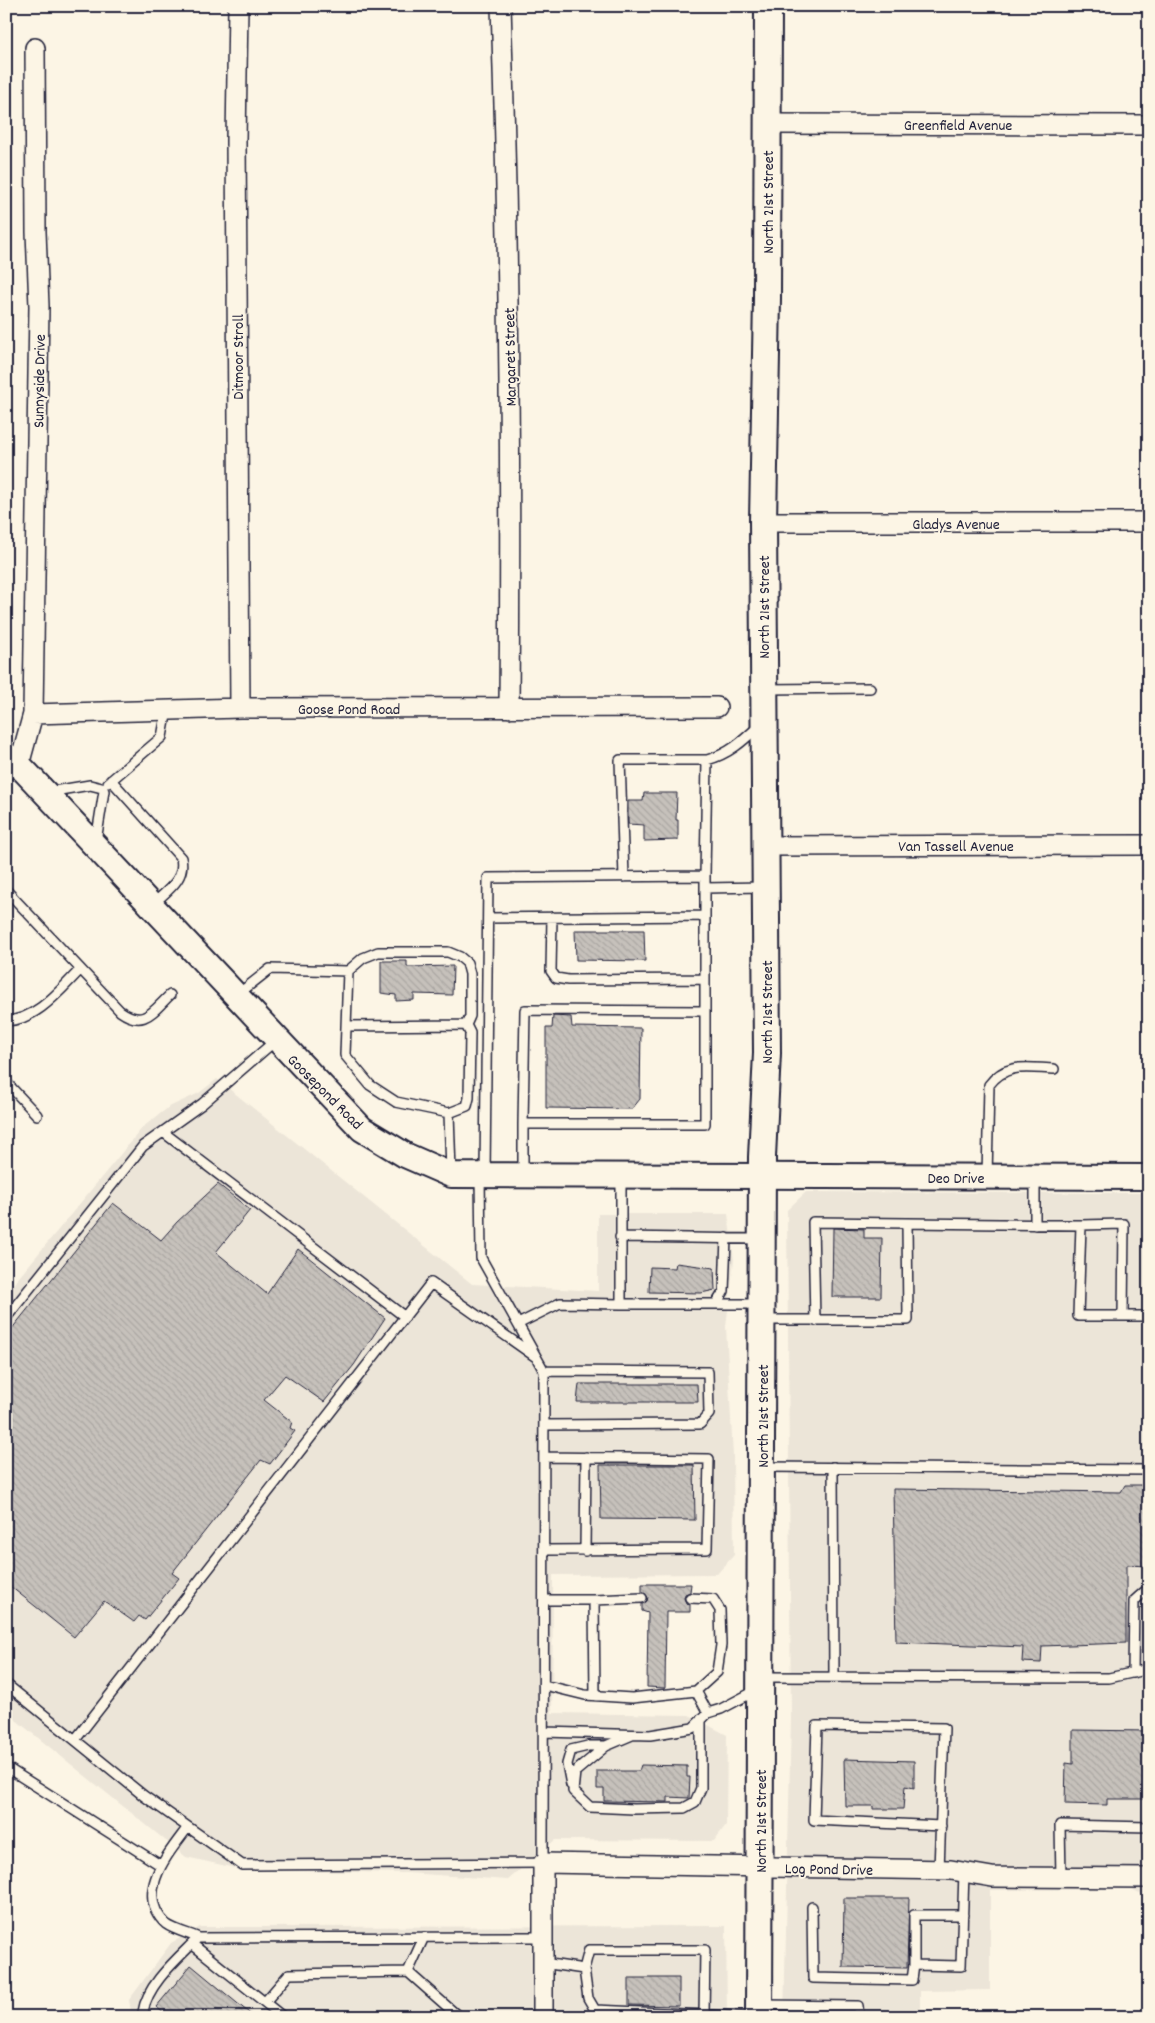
<svg xmlns="http://www.w3.org/2000/svg" width="1155" height="2023" font-family="Dekko,sans-serif">
<style>
.built{fill:#ece5d8}
.building{fill:url(#building-back-hatch);stroke:#22223b}
.lines{fill:none;stroke-linecap:round;stroke-linejoin:round}
.service-casing{stroke:#22223b;stroke-width:12}
.minor-casing{stroke:#22223b;stroke-width:22}
.tertiary-casing{stroke:#22223b;stroke-width:28}
.secondary-casing{stroke:#22223b;stroke-width:30}
.service{stroke:#fcf5e5;stroke-width:9}
.minor{stroke:#fcf5e5;stroke-width:19}
.tertiary{stroke:#fcf5e5;stroke-width:24}
.secondary{stroke:#fcf5e5;stroke-width:26}
.labels{text-anchor:middle;stroke-width:4;stroke-linejoin:round;paint-order:stroke}
.street-label{font-size:16px;fill:#22223b;stroke:#fcf5e5}
</style>
<defs>
<pattern id="building-back-hatch" width="6" height="6" patternUnits="userSpaceOnUse" patternTransform="scale(1.25)"><rect width="6" height="6" fill="#c6c1bb"/><path d="M-1 5l2 2M0 0l6 6M5-1l2 2" fill="none" stroke="#aaa6a2"/></pattern>
</defs>
<rect width="100%" height="100%" fill="#fcf5e5"/>
<filter id="ink" filterUnits="userSpaceOnUse"><feTurbulence type="fractalNoise" baseFrequency=".02" numOctaves="2"/><feDisplacementMap in="SourceGraphic" scale="10" xChannelSelector="R" yChannelSelector="G"/><feConvolveMatrix kernelMatrix="1 2 1 2 8 2 1 2 1" color-interpolation-filters="sRGB"/></filter>
<g filter="url(#ink)">
<!-- built -->
<path class="built" d="M217 1079 472 1284 598 1291V1214H728L734 1260 726 1327 733 1456 734 1555 717 1574 553 1575 552 1713 689 1715 727 1735 726 1825 714 1841 555 1840 508 1880 408 1873 244 1870 186 1857 6 1712V1293L143 1127 169 1107 199 1093Z
M806 1192 1149 1193V1897L1131 1889 990 1890V1990L920 1991V2017H784L791 1719 787 1210Z
M726 1926 727 2017H132L129 2000 171 1943 200 1927Z"/>
<!-- building -->
<path class="building" d="M644 793H677L676 820H678V840L644 841V825L628 824V801H643Z
M575 930H644L645 961 576 960Z
M381 961H407V967L453 966 452 995 414 994V1000L396 1001V995L381 993Z
M553 1016 571 1017 572 1027 641 1028 640 1099 632 1109 546 1108V1028H552Z
M218 1184 250 1210 216 1252 267 1294 298 1249 385 1318 354 1365 324 1402 285 1375 264 1400 292 1422 290 1428 295 1431 270 1464 261 1460 172 1573 179 1578 145 1620 139 1616 134 1622 104 1601 74 1637 6 1583V1336L113 1203 161 1240 177 1222Z
M833 1228 864 1229V1238H882L881 1297H832Z
M676 1263 714 1268 715 1290 701 1293 649 1292 650 1267 675 1268Z
M579 1384H697L698 1402H577Z
M600 1465H694L695 1520 601 1519Z
M1125 1485H1149V1566L1126 1565V1643L1042 1646 1041 1663 1022 1662 1023 1647 896 1642 893 1489 1121 1492Z
M642 1584H691L690 1592 685 1594 684 1598 686 1603 690 1604V1612H666L665 1688 647 1687 648 1613 642 1611V1604L647 1601 648 1597 642 1592Z
M1073 1730 1149 1731V1799H1107V1805L1065 1804 1066 1763 1073 1764Z
M844 1759 914 1761V1788L905 1786 903 1809H873V1806H845Z
M641 1765 687 1766V1777H690L689 1798 668 1797V1802L604 1801V1789H597V1771H639Z
M844 1898H909L907 1968 843 1967Z
M191 1965 254 2017H169L156 2007Z
M629 1978H679V2006L629 2005Z"/>
<g class="lines">
<!-- service casing -->
<g class="service-casing">
<path id="service" d="M766 689 870 688
M6 777 19 765
M111 780 181 858C186 880 166 891 152 905
M108 783 162 737 167 710
M48 792 90 785 102 788 104 791 96 841
M705 876 707 760
M624 877 620 760H707C729 754 743 741 759 726
M705 888V1124H523L525 1010 705 1011
M6 890 120 1011C144 1028 152 1012 170 995
M552 917 551 971 556 978 568 980 705 979
M488 918 705 916
M348 971 363 958 378 952H448L460 957 467 963 470 974V1016L466 1025
M237 995 270 969 348 971 345 1055 370 1085 396 1102 449 1113 451 1172
M6 1021C37 1020 60 990 80 970
M346 1026 466 1025 470 1033 469 1098 467 1106 449 1113
M6 1082 37 1115
M523 1124V1174
M163 1132 405 1317
M485 1175 488 878 705 876V888L764 887
M621 1176V1304H760
M987 1177 989 1085C1006 1062 1028 1068 1054 1069
M1035 1177V1225
M1081 1225 1124 1224 1123 1316
M620 1237 759 1239
M716 1304 724 1291 726 1238
M6 1318 143 1146 202 1104 276 1040
M762 1320H908L907 1223 1081 1225 1078 1316H1149
M815 1321 813 1222 907 1223
M518 1324 560 1303 621 1304
M544 1425 700 1424 709 1414 708 1372 544 1371
M764 1467 1149 1470
M833 1467 834 1677
M544 1550 707 1549 709 1459 544 1457
M585 1551 586 1457
M544 1600H594L595 1696
M594 1600 642 1598
M1133 1673 1134 1601 1144 1592H1149
M761 1677 1109 1678 1149 1669
M6 1684 144 1796 242 1865 543 1863 544 1371 481 1258 480 1176
M544 1685 585 1695 632 1698 696 1691 717 1672 721 1645 720 1610 713 1599 690 1598
M696 1691 708 1713
M544 1732 650 1735 693 1728 708 1713 721 1709 757 1690
M632 1735 606 1746 575 1772 573 1791 590 1807 634 1809 684 1808 695 1802 701 1788V1719
M75 1740 431 1283 536 1357
M6 1767 160 1865
M571 1785 567 1764 571 1750 588 1746H606
M188 1827C169 1853 133 1893 166 1924 174 1930 190 1934 199 1938L543 1937
M939 1870 944 1728 817 1726 814 1820 941 1826
M1061 1877 1060 1825 1149 1827
M812 1907 813 1978 912 1980 914 1965 961 1966 964 1872
M192 1944 283 2017
M543 1963 584 1969 588 1998 595 2010 752 2017
M914 1965V1915H963
M584 1969 589 1950H705L704 2015
M408 1972 459 2017
M265 2002 289 1974 408 1972 424 1937
M761 2005 858 2006 859 2017
M146 2017 143 2012C147 1985 176 1960 195 1941"/>
</g>
<!-- minor casing -->
<g class="minor-casing">
<path id="minor" d="M238 6 236 141 240 708
M501 6C509 240 511 474 509 708
M767 124 1149 125
M763 522H1149
M33 714 39 306 36 232 35 48
M19 765 33 714 240 708 717 707
M764 846 1149 845
M543 2017V1863L951 1870 992 1877 1149 1878"/>
</g>
<!-- tertiary casing -->
<g class="tertiary-casing">
<path id="tertiary" d="M6 755 19 765 362 1129 405 1155 451 1175 1149 1177"/>
</g>
<!-- secondary casing -->
<g class="secondary-casing">
<path id="secondary" d="M759 2017 762 1157 767 1053 763 522 767 298 768 6"/>
</g>
<!-- service -->
<use href="#service" class="service"/>
<!-- minor -->
<use href="#minor" class="minor"/>
<!-- tertiary -->
<use href="#tertiary" class="tertiary"/>
<!-- secondary -->
<use href="#secondary" class="secondary"/>
</g>
</g>
<g class="labels">
<!-- street labels -->
<g class="street-label">
<text x="958" y="130">Greenfield Avenue</text>
<text transform="translate(767 202) rotate(-90)" y="6">North 21st Street</text>
<text transform="translate(237 357) rotate(-90)" y="6">Ditmoor Stroll</text>
<text transform="translate(509 357) rotate(-91)" y="6">Margaret Street</text>
<text transform="translate(38 381) rotate(-89)" y="6">Sunnyside Drive</text>
<text x="956" y="529">Gladys Avenue</text>
<text transform="translate(763 607) rotate(-90)" y="6">North 21st Street</text>
<text x="349" y="714">Goose Pond Road</text>
<text x="956" y="851">Van Tassell Avenue</text>
<text transform="translate(766 1012) rotate(-90)" y="6">North 21st Street</text>
<text transform="translate(326 1091) rotate(45)" y="6">Goosepond Road</text>
<text x="956" y="1183">Deo Drive</text>
<text transform="translate(762 1416) rotate(-90)" y="6">North 21st Street</text>
<text transform="translate(760 1821) rotate(-90)" y="6">North 21st Street</text>
<text transform="translate(829 1868) rotate(1)" y="6">Log Pond Drive</text>
</g>
</g>
<!-- margin -->
<rect width="1155" height="2023" fill="none" stroke="#fcf5e5" stroke-width="25"/>
<rect x="12" y="12" width="1130" height="1998" fill="none" stroke="#22223b" stroke-width="2" filter="url(#ink)"/>
</svg>
